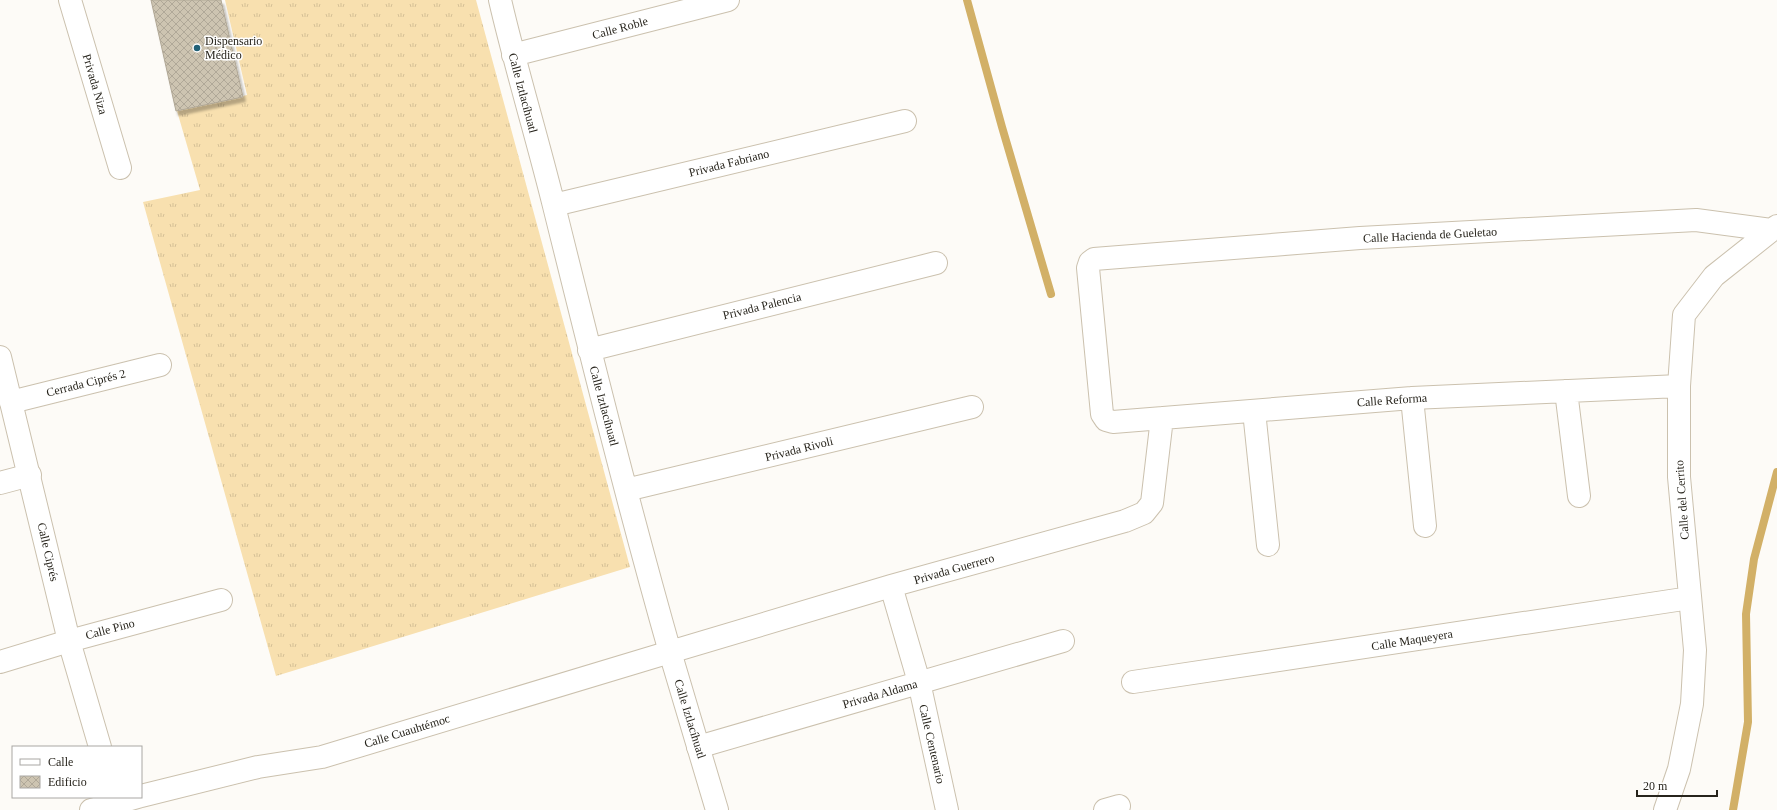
<svg xmlns="http://www.w3.org/2000/svg" width="1777" height="810" font-family="Georgia,serif">
<style>
.grass{fill:url(#grass-tufts)}
.lines{fill:none;stroke-linecap:round;stroke-linejoin:round}
.stream{stroke:#d2b067;stroke-width:8}
.building{fill:url(#building-cross-hatch);stroke:#b0a795;filter:url(#shadow)}
.street-casing{stroke:#cbc1ae;stroke-width:24}
.secondary-casing{stroke:#cbc1ae;stroke-width:24}
.street{stroke:#fff;stroke-width:22}
.secondary{stroke:#fff;stroke-width:22}
.poi-dot{fill:#216076;stroke:#fff;stroke-width:1.5}
.labels{text-anchor:middle;stroke-width:3;stroke-linejoin:round;paint-order:stroke}
.street-label{font-size:12px;fill:#27241c;stroke:#fff}
.poi-label{font-size:12px;fill:#27241c;stroke:#fff;text-anchor:start}
</style>
<defs>
<pattern id="grass-tufts" width="24" height="20" patternUnits="userSpaceOnUse"><rect width="24" height="20" fill="#f8e0af"/><path d="M3 7l-1-3M5 7V3M7 7l1-3M15 17l-1-3M17 17v-4M19 17l1-3" fill="none" stroke="#d5c096"/></pattern>
<pattern id="building-cross-hatch" width="8" height="8" patternUnits="userSpaceOnUse"><rect width="8" height="8" fill="#cdc4b1"/><path d="M0 0l8 8M0 8l8-8" fill="none" stroke="#b0a898"/></pattern>
<filter id="shadow"><feDropShadow dx="2.5" dy="4.5" stdDeviation="1" flood-color="#0004"/></filter>
</defs>
<rect width="100%" height="100%" fill="#fdfbf7"/>
<!-- grass -->
<path class="grass" d="M225 0H476L630 567 276 676 143 202 200 190 177 111 247 95Z"/>
<g class="lines">
<!-- stream -->
<path class="stream" d="M967 0 1002 127 1051 294
M1733 810 1748 722 1746 614 1754 559 1777 472"/>
</g>
<!-- building -->
<path class="building" d="M151 0H221L243 97 176 111Z"/>
<g class="lines">
<!-- street casing -->
<g class="street-casing">
<path id="street" d="M70 0 120 168
M500 0C516 69 537 137 554 206 591 355 628 504 670 652L891 586 1125 521 1144 513 1152 503 1162 418
M513 55 728 0
M554 205 905 121
M589 350 936 263
M1679 386 1412 398 1113 422 1106 420 1102 414 1088 268 1090 262 1094 259 1360 238 1696 220 1771 230
M1566 391 1579 496
M1412 398 1425 526
M11 402 160 365
M1254 411 1268 545
M0 483 30 475
M626 490 972 407
M891 586 919 682 947 810
M0 662 69 641 221 600
M1133 682 1690 598
M698 747 1063 641
M91 810 116 803
M1105 810 1119 806
M1665 810 1679 769 1692 704 1695 650 1679 477V386L1684 315 1714 276 1777 226"/>
</g>
<!-- secondary casing -->
<g class="secondary-casing">
<path id="secondary" d="M0 357 69 641 100 747
M141 796 258 767 322 757 670 652 717 810
M116 803 138 797"/>
</g>
<!-- street -->
<use href="#street" class="street"/>
<!-- secondary -->
<use href="#secondary" class="secondary"/>
</g>
<!-- markers -->
<circle class="poi-dot" cx="197" cy="48" r="4"/>
<g class="labels">
<!-- street labels -->
<g class="street-label">
<text transform="translate(620 28) rotate(-15)" y="4">Calle Roble</text>
<text transform="translate(95 84) rotate(74)" y="4">Privada Niza</text>
<text transform="translate(523 93) rotate(75)" y="4">Calle Iztlacíhuatl</text>
<text transform="translate(729 163) rotate(-14)" y="4">Privada Fabriano</text>
<text transform="translate(1430 235) rotate(-3)" y="4">Calle Hacienda de Gueletao</text>
<text transform="translate(762 306) rotate(-14)" y="4">Privada Palencia</text>
<text transform="translate(86 383) rotate(-14)" y="4">Cerrada Ciprés 2</text>
<text transform="translate(1392 400) rotate(-4)" y="4">Calle Reforma</text>
<text transform="translate(604 406) rotate(75)" y="4">Calle Iztlacíhuatl</text>
<text transform="translate(799 449) rotate(-14)" y="4">Privada Rivoli</text>
<text transform="translate(1682 500) rotate(-94)" y="4">Calle del Cerrito</text>
<text transform="translate(48 552) rotate(77)" y="4">Calle Ciprés</text>
<text transform="translate(954 569) rotate(-16)" y="4">Privada Guerrero</text>
<text transform="translate(110 629) rotate(-15)" y="4">Calle Pino</text>
<text transform="translate(1412 640) rotate(-9)" y="4">Calle Maqueyera</text>
<text transform="translate(880 694) rotate(-16)" y="4">Privada Aldama</text>
<text transform="translate(690 719) rotate(73)" y="4">Calle Iztlacíhuatl</text>
<text transform="translate(407 731) rotate(-17)" y="4">Calle Cuauhtémoc</text>
<text transform="translate(932 744) rotate(77)" y="4">Calle Centenario</text>
</g>
<!-- poi labels -->
<g class="poi-label">
<text x="205" y="45">Dispensario<tspan x="205" dy="14">Médico</tspan></text>
</g>
</g>
<!-- legend -->
<rect x="12" y="746" width="130" height="52" fill="#ffffff" stroke="#a9a7a4"/>
<rect x="20" y="759" width="20" height="6" fill="#ffffff" stroke="#a9a7a4"/>
<text x="48" y="766" font-size="12" fill="#27241c">Calle</text>
<rect x="20" y="776" width="20" height="12" fill="url(#building-cross-hatch)" stroke="#a9a7a4"/>
<text x="48" y="786" font-size="12" fill="#27241c">Edificio</text>
<!-- scale -->
<path d="M1637 790v6h80v-6" fill="none" stroke="#27241c" stroke-width="2"/>
<text x="1643" y="790" font-size="12" fill="#27241c" stroke="#ffffff" stroke-width="3" paint-order="stroke">20 m</text>
</svg>
